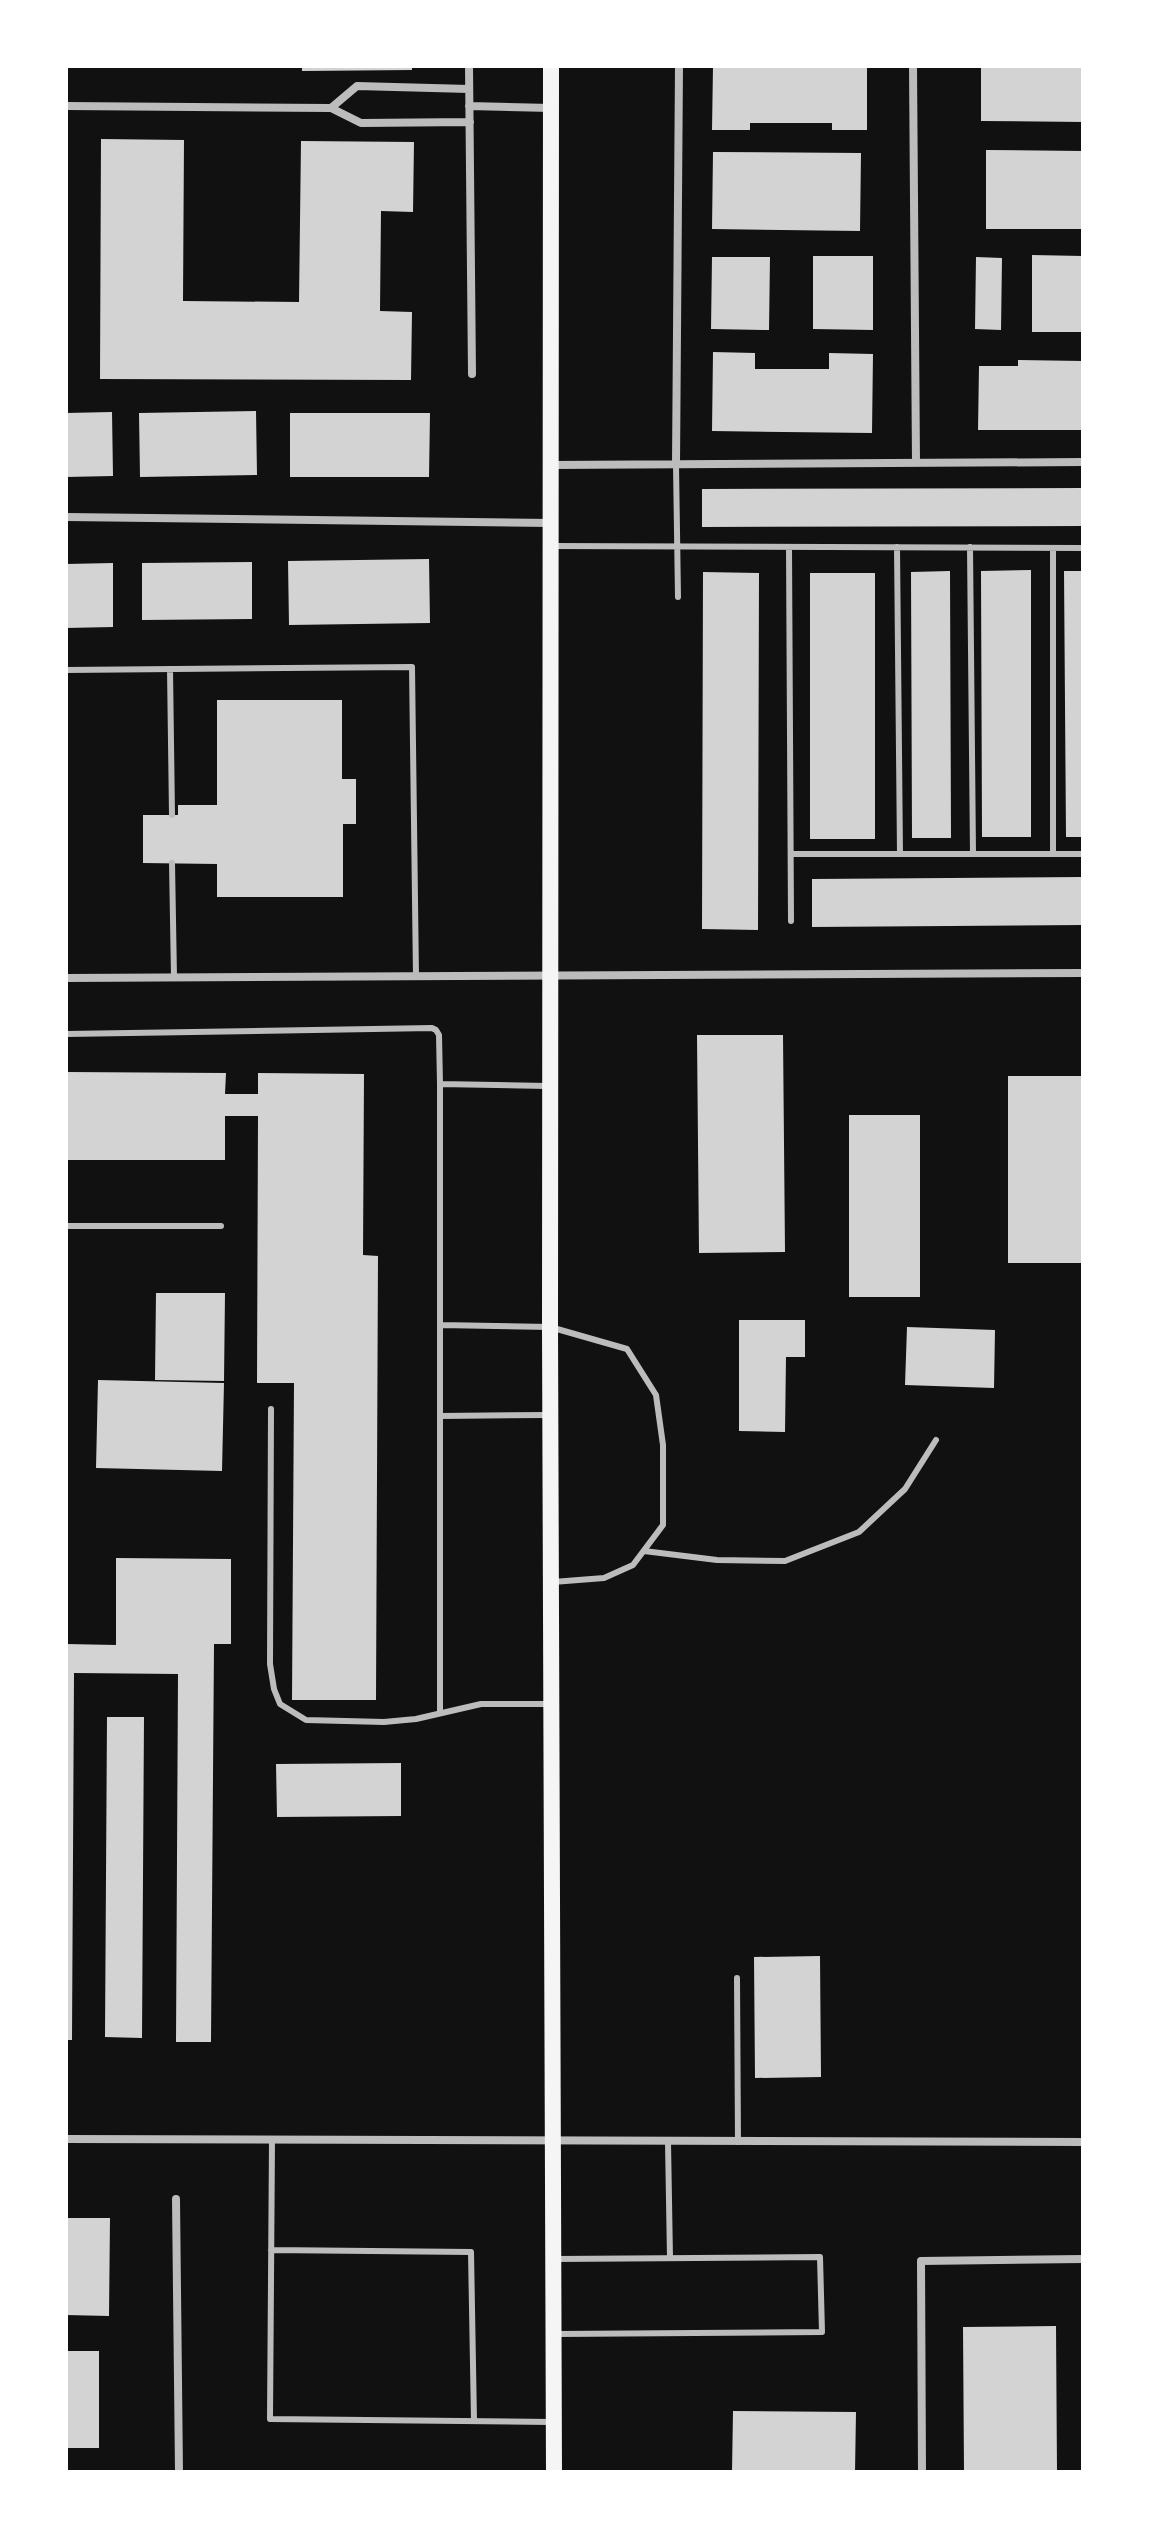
<svg xmlns="http://www.w3.org/2000/svg" width="1149" height="2538" font-family="'DejaVu Sans',sans-serif">
<style>
.building{fill:#d3d3d3}
.lines{fill:none;stroke-linecap:round;stroke-linejoin:round}
.service{stroke:#bcbcbc;stroke-width:6}
.minor{stroke:#bcbcbc;stroke-width:8}
.secondary{stroke:#f5f5f5;stroke-width:16}
</style>
<rect width="100%" height="100%" fill="#111"/>
<!-- building -->
<path class="building" d="M302 66H412V70L302 71Z
M713 66H867V130H832V123H750V130H712Z
M981 66H1083V122L981 121Z
M101 139 184 140 183 301 299 302 301 141 414 142 413 212 381 211 380 311 412 312 411 380 100 379Z
M986 150 1083 151V229H986Z
M713 152 861 153 860 231 712 229Z
M1032 255 1083 256V332H1032Z
M813 256H873V330L813 329Z
M712 257H770L769 330 711 329Z
M976 257 1002 258 1001 330 975 329Z
M713 352 755 353V369H829V353L873 354 872 433 712 431Z
M1018 360 1083 361V430H978L979 366H1018Z
M256 411 257 475 140 477 139 413Z
M112 412 113 476 66 477V413Z
M290 413H430L429 477H290Z
M1083 488V526L702 527V489Z
M429 559 430 623 289 625 288 561Z
M252 562V619L142 620V563Z
M113 563V627L66 628V564Z
M1031 570V837H982L981 571Z
M950 571 951 838H912L911 572Z
M1064 571H1083V837H1066Z
M703 572 759 573 758 930 702 929Z
M810 573H875V839H810Z
M217 700H342V779H356V824H343V897H217V864L143 863V815H178V805H217Z
M1083 877V925L812 927V879Z
M697 1035H783L785 1252 699 1253Z
M66 1072 226 1073 225 1094H258V1073L364 1074 363 1255 378 1256 376 1700H292L294 1383H257L258 1116H225V1160H66Z
M1008 1076H1083V1263H1008Z
M849 1115H920V1297H849Z
M156 1293H225L224 1381 155 1380Z
M739 1320H805V1357H786L785 1432 739 1431Z
M907 1327 995 1330 994 1388 905 1385Z
M98 1380 224 1383 222 1471 96 1468Z
M116 1558 231 1559V1644H214L211 2042H176L178 1674 74 1673 72 2040H66V1644L116 1645Z
M107 1717H144L142 2038 105 2037Z
M401 1763V1816L277 1817 276 1764Z
M820 1956 821 2077 755 2078 754 1957Z
M66 2218H110L109 2316 66 2315Z
M1056 2326 1057 2472H964L963 2327Z
M66 2351H99V2448H66Z
M733 2411 856 2412 855 2472H732Z"/>
<g class="lines">
<!-- service -->
<path class="service" d="M676 465 678 597
M551 546 1083 548
M789 547 791 921
M897 547 900 854
M970 547 973 854
M1053 548V854
M170 669 172 815
M66 670 412 667 416 977
M791 854H1083
M172 863 174 977
M66 1034 432 1028 436 1030 439 1035 440 1084
M66 1226H221
M440 1325 550 1327 627 1349 656 1395 663 1445V1525L633 1565 604 1578 553 1582
M271 1409 270 1664 274 1689 280 1704 306 1720 384 1722 416 1719 481 1704H551
M440 1416 548 1415
M644 1551 717 1560 785 1561 859 1532 905 1489 936 1440
M440 1713V1084L548 1086
M737 1978 738 2142
M272 2140 270 2419 551 2422
M668 2142 670 2258
M271 2250 471 2252 474 2421
M557 2259 820 2257 822 2332 557 2334"/>
<!-- minor -->
<path class="minor" d="M469 66 472 374
M913 66 916 463
M66 106 331 108 361 123 470 122
M469 106 551 108
M331 108 357 86 469 89
M551 465 1083 462
M676 465 679 66
M66 517 551 523
M66 978 1083 973
M66 2139 1083 2142
M176 2199 179 2472
M922 2472 921 2261 1083 2259"/>
<!-- secondary -->
<path class="secondary" d="M551 66 550 1327 554 2472"/>
</g>
<!-- border -->
<rect width="1149" height="2538" fill="none" stroke="#ffffff" stroke-width="136"/>
</svg>
